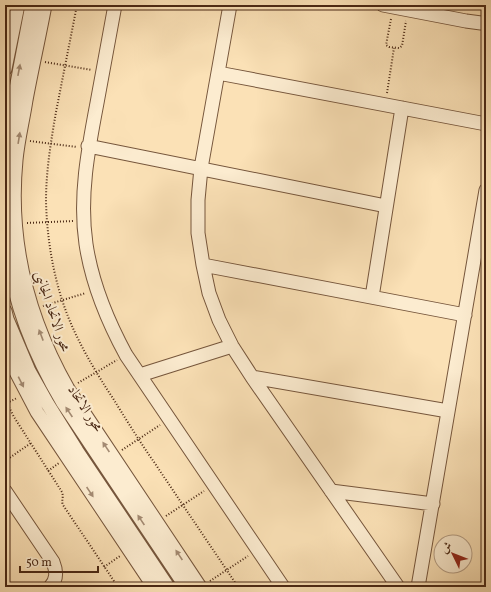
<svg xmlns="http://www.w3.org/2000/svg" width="491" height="592" font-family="Vollkorn,Amiri,serif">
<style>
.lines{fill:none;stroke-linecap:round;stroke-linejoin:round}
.minor-casing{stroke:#76563c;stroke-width:15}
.path{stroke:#4a2814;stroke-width:2;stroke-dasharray:1 2;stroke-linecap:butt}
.minor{stroke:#fcecd0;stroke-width:13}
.oneway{fill:#a38a72}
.labels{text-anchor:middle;stroke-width:4;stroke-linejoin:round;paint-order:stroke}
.street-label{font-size:14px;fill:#4a2814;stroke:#fcecd0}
</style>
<rect width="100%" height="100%" fill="#fbe1b6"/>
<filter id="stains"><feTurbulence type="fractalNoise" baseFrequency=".005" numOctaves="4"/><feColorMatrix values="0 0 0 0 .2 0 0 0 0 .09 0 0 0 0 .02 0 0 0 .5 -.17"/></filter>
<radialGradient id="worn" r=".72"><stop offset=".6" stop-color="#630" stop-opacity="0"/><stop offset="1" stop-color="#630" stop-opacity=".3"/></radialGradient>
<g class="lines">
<!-- minor casing -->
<g class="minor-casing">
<path id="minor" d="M45 5C39 37 32 68 26 100 23 120 18 139 16 160 8 242 27 317 68 389L200 587
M115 5C109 38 103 70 97 103 88 150 79 197 86 244 92 284 107 320 126 355L283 587
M230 5 201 168 198 200V233L203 265 209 293 219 320 232 346 252 377 398 587
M383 5 466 21 481 23 486 22
M5 69 18 5
M218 73 486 124
M88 146 386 206
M5 164 15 94 32 5
M5 226C8 289 31 349 63 403L186 587
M203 265 465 315
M372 297 402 108
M5 311 7 319 29 371 47 403 77 451 168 587
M5 347 15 370 37 412 154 587
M140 375 232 346
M252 377 448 411
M5 491 53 562C57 572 57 580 50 587
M331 491 433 504
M418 587 486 190"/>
</g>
<!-- path -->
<path class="path" d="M77 5C70 41 63 76 56 112 51 141 46 171 46 201 47 241 54 282 69 319 81 348 97 374 114 400 127 421 140 442 154 462 182 504 210 545 238 587
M391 19 386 45 389 47 399 48 402 46 406 21
M45 62 92 70
M387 93 394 48
M30 141 77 147
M27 223 73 221
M43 306 86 293
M78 383 117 360
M5 399 14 417 62 492C64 497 61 501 63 505L118 587
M7 403 17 398
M122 450 160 425
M5 461 31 443
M48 471 59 463
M166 516 204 491
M104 567 120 556
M210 581 248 556"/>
<!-- minor -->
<use href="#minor" class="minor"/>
</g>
<!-- one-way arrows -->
<defs><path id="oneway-solid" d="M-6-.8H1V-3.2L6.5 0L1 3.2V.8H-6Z"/></defs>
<g class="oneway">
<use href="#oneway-solid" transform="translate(19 70) rotate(-79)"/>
<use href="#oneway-solid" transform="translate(19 138) rotate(-81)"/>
<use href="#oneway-solid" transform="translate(41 335) rotate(-111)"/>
<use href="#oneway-solid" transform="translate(21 382) rotate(63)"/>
<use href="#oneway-solid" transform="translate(69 412) rotate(-124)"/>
<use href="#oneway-solid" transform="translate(106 447) rotate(-124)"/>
<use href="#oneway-solid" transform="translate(90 492) rotate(56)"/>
<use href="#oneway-solid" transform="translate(141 520) rotate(-124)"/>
<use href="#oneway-solid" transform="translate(179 555) rotate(-124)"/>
</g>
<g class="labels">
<!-- street labels -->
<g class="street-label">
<text transform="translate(53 311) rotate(71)" y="5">محور الاتحاد الجانبى</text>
<text transform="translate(86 408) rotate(57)" y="5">محور الاتحاد</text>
</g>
</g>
<!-- margin -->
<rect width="491" height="592" fill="none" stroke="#fbe1b6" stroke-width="20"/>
<rect x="6" y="6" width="479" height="580" fill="none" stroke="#4a2814" stroke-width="2"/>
<rect x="10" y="10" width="471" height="572" fill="none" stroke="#4a2814"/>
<!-- north arrow -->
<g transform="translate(453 554) rotate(313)"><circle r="19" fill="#fcecd0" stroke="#b59e85"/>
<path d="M0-3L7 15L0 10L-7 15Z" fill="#8f2418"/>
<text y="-6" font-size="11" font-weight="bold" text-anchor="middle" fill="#4a2814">ش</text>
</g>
<!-- scale -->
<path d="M20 566v6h78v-6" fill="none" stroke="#4a2814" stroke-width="2"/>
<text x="26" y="566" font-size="12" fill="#4a2814" stroke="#fcecd0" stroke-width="3" paint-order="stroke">50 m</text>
<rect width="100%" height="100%" filter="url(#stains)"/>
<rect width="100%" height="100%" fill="url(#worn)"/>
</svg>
